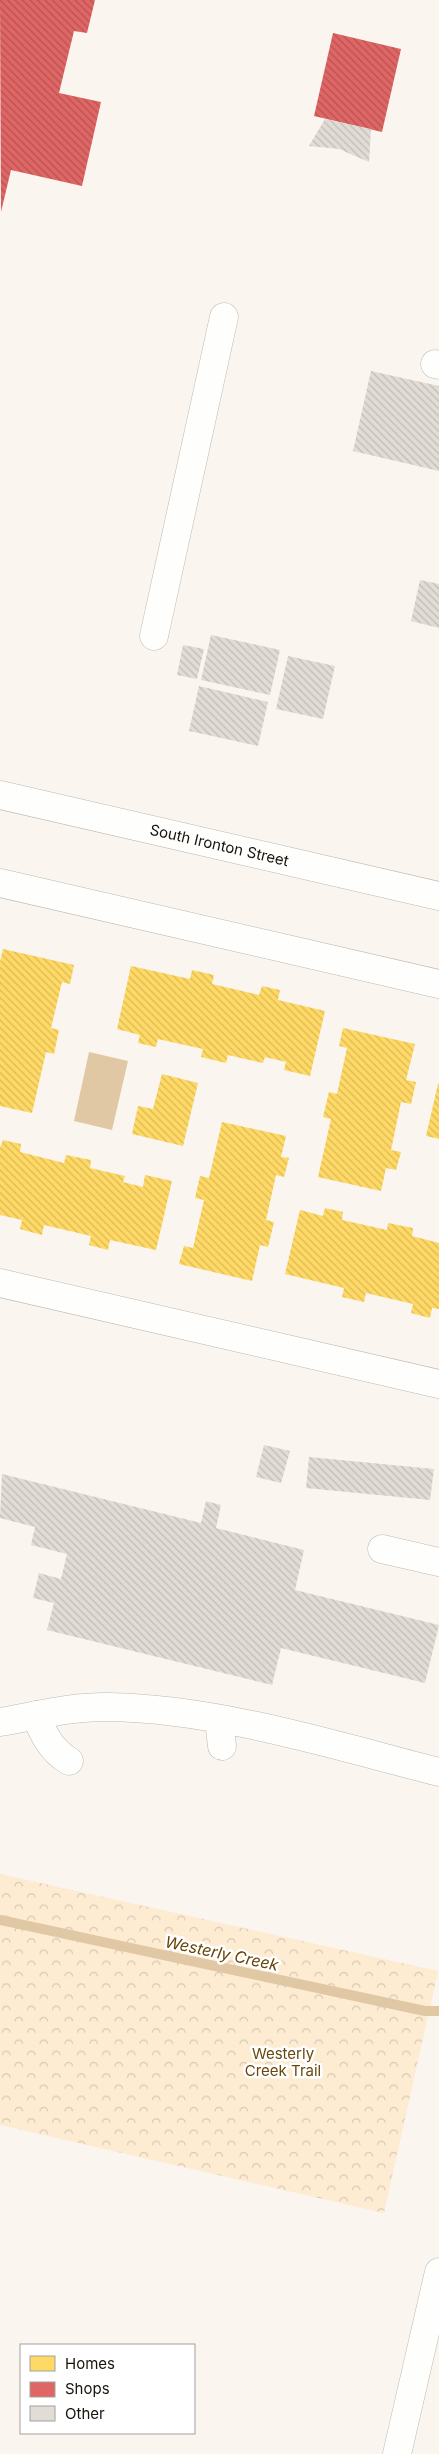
<svg xmlns="http://www.w3.org/2000/svg" width="439" height="2454" font-family="Inter,sans-serif">
<style>
.forest{fill:url(#forest-crowns)}
.water{fill:#e1c8a4}
.homes{fill:url(#homes-back-hatch)}
.shops{fill:url(#shops-back-hatch)}
.lines{fill:none;stroke-linecap:round;stroke-linejoin:round}
.stream{stroke:#e1c8a4;stroke-width:10}
.building{fill:url(#building-back-hatch)}
.minor-casing{stroke:#beb9b2;stroke-width:29}
.minor{stroke:#fefefd;stroke-width:28}
.labels{text-anchor:middle;stroke-width:5;stroke-linejoin:round;paint-order:stroke}
.street-label{font-size:15px;fill:#18130c;stroke:#fff}
.park-label{font-size:15px;fill:#69480d;stroke:#fff}
.water-label{font-size:16px;font-style:italic;fill:#674509;stroke:#fff}
</style>
<defs>
<pattern id="forest-crowns" width="20" height="18" patternUnits="userSpaceOnUse" patternTransform="scale(1.25)"><rect width="20" height="18" fill="#fdebd2"/><path d="M2 6a3 3 0 1 1 6 0M12 15a3 3 0 1 1 6 0" fill="none" stroke="#d8c9b3"/></pattern>
<pattern id="homes-back-hatch" width="6" height="6" patternUnits="userSpaceOnUse" patternTransform="scale(1.25)"><rect width="6" height="6" fill="#ffd966"/><path d="M-1 5l2 2M0 0l6 6M5-1l2 2" fill="none" stroke="#dab957"/></pattern>
<pattern id="shops-back-hatch" width="6" height="6" patternUnits="userSpaceOnUse" patternTransform="scale(1.25)"><rect width="6" height="6" fill="#e06666"/><path d="M-1 5l2 2M0 0l6 6M5-1l2 2" fill="none" stroke="#b55352"/></pattern>
<pattern id="building-back-hatch" width="6" height="6" patternUnits="userSpaceOnUse" patternTransform="scale(1.25)"><rect width="6" height="6" fill="#e1dcd6"/><path d="M-1 5l2 2M0 0l6 6M5-1l2 2" fill="none" stroke="#c0bcb6"/></pattern>
</defs>
<rect width="100%" height="100%" fill="#faf5ef"/>
<!-- forest -->
<path class="forest" d="M0 1874 438 1971 384 2213 0 2125Z"/>
<!-- water -->
<path class="water" d="M89 1052 128 1061 112 1130 74 1121Z"/>
<!-- homes -->
<path class="homes" d="M3 949 74 965 70 984 62 982 51 1028 59 1030 54 1054 46 1052 32 1113 0 1106V962Z
M131 966 190 979 192 970 214 975 212 984 259 995 262 986 280 990 278 1000 325 1011 310 1076 284 1070 286 1062 265 1057 263 1063 228 1055 226 1063 201 1057 203 1049 158 1039 156 1047 138 1043 140 1035 117 1029Z
M343 1028 415 1044 406 1080 416 1082 411 1104 401 1102 391 1150 401 1152 396 1170 386 1168 381 1191 318 1177 331 1119 323 1117 329 1092 337 1094 347 1048 339 1046Z
M162 1074 198 1083 183 1146 132 1134 138 1106 153 1109Z
M438 1084H439V1139L426 1136Z
M222 1122 286 1136 281 1157 289 1158 284 1177 276 1175 266 1220 274 1222 268 1247 260 1245 252 1281 179 1264 184 1246 193 1248 204 1200 195 1198 200 1176 209 1178Z
M3 1140 21 1144 20 1152 64 1163 66 1155 91 1160 90 1168 125 1176 123 1182 143 1187 145 1175 172 1181 156 1250 110 1240 108 1250 89 1245 91 1236 44 1225 42 1235 20 1229 22 1220 0 1215V1148Z
M325 1208 343 1212 342 1220 387 1230 388 1223 413 1228 412 1236 439 1243V1309L432 1308 430 1318 411 1313 413 1304 366 1293 364 1302 342 1297 344 1288 285 1274 300 1210 323 1216Z"/>
<!-- shops -->
<path class="shops" d="M0 0H95L87 33 74 31 59 93 101 102 82 186 11 170 1 212Z
M333 33 401 49 382 132 314 116Z"/>
<g class="lines">
<!-- stream -->
<path class="stream" d="M0 1920 425 2011H439"/>
</g>
<!-- building -->
<path class="building" d="M325 119 371 129 369 162 339 149 309 146Z
M371 371 439 386V471L353 451Z
M420 580 439 584V628L411 621Z
M211 635 280 650 270 695 201 680Z
M183 645 204 649 197 679 177 675Z
M288 656 335 666 323 719 276 709Z
M199 686 268 702 258 746 189 731Z
M264 1445 290 1451 281 1483 256 1477Z
M309 1457 434 1469 430 1500 306 1488Z
M2 1474 201 1523 206 1501 221 1505 216 1528 304 1550 295 1590 439 1625 425 1683 281 1648 272 1685 47 1630 54 1603 33 1598 39 1573 61 1579 67 1554 31 1545 35 1527 0 1518Z"/>
<g class="lines">
<!-- minor casing -->
<g class="minor-casing">
<g id="minor">
<path d="M435 364 439 365"/>
<path d="M154 636 224 317"/>
<path id="s1" d="M0 795 439 896"/>
<path d="M0 883 439 984"/>
<path d="M0 1283 439 1384"/>
<path d="M382 1549 439 1562"/>
<path d="M36 1715C43 1734 51 1750 69 1761"/>
<path d="M219 1720 222 1746"/>
<path d="M0 1722C36 1716 72 1706 109 1707 219 1709 333 1745 439 1772"/>
<path d="M397 2454 439 2272"/>
</g>
</g>
<!-- minor -->
<use href="#minor" class="minor"/>
</g>
<g class="labels">
<!-- street labels -->
<g class="street-label">
<text dy="5" stroke="none"><textPath href="#s1" startOffset="225">South Ironton Street</textPath></text>
</g>
<!-- park labels -->
<g class="park-label">
<text x="283" y="2059">Westerly<tspan x="283" dy="17">Creek Trail</tspan></text>
</g>
<!-- water labels -->
<g class="water-label">
<text transform="translate(222 1953) rotate(12)" y="6">Westerly Creek</text>
</g>
</g>
<!-- legend -->
<rect x="20" y="2344" width="175" height="90" fill="#ffffff" stroke="#a3a19e"/>
<rect x="30" y="2356" width="25" height="15" fill="#ffd966" stroke="#a3a19e"/>
<text x="65" y="2369" font-size="15" fill="#18130c">Homes</text>
<rect x="30" y="2382" width="25" height="15" fill="#e06666" stroke="#a3a19e"/>
<text x="65" y="2394" font-size="15" fill="#18130c">Shops</text>
<rect x="30" y="2406" width="25" height="15" fill="#e1dcd6" stroke="#a3a19e"/>
<text x="65" y="2419" font-size="15" fill="#18130c">Other</text>
</svg>
